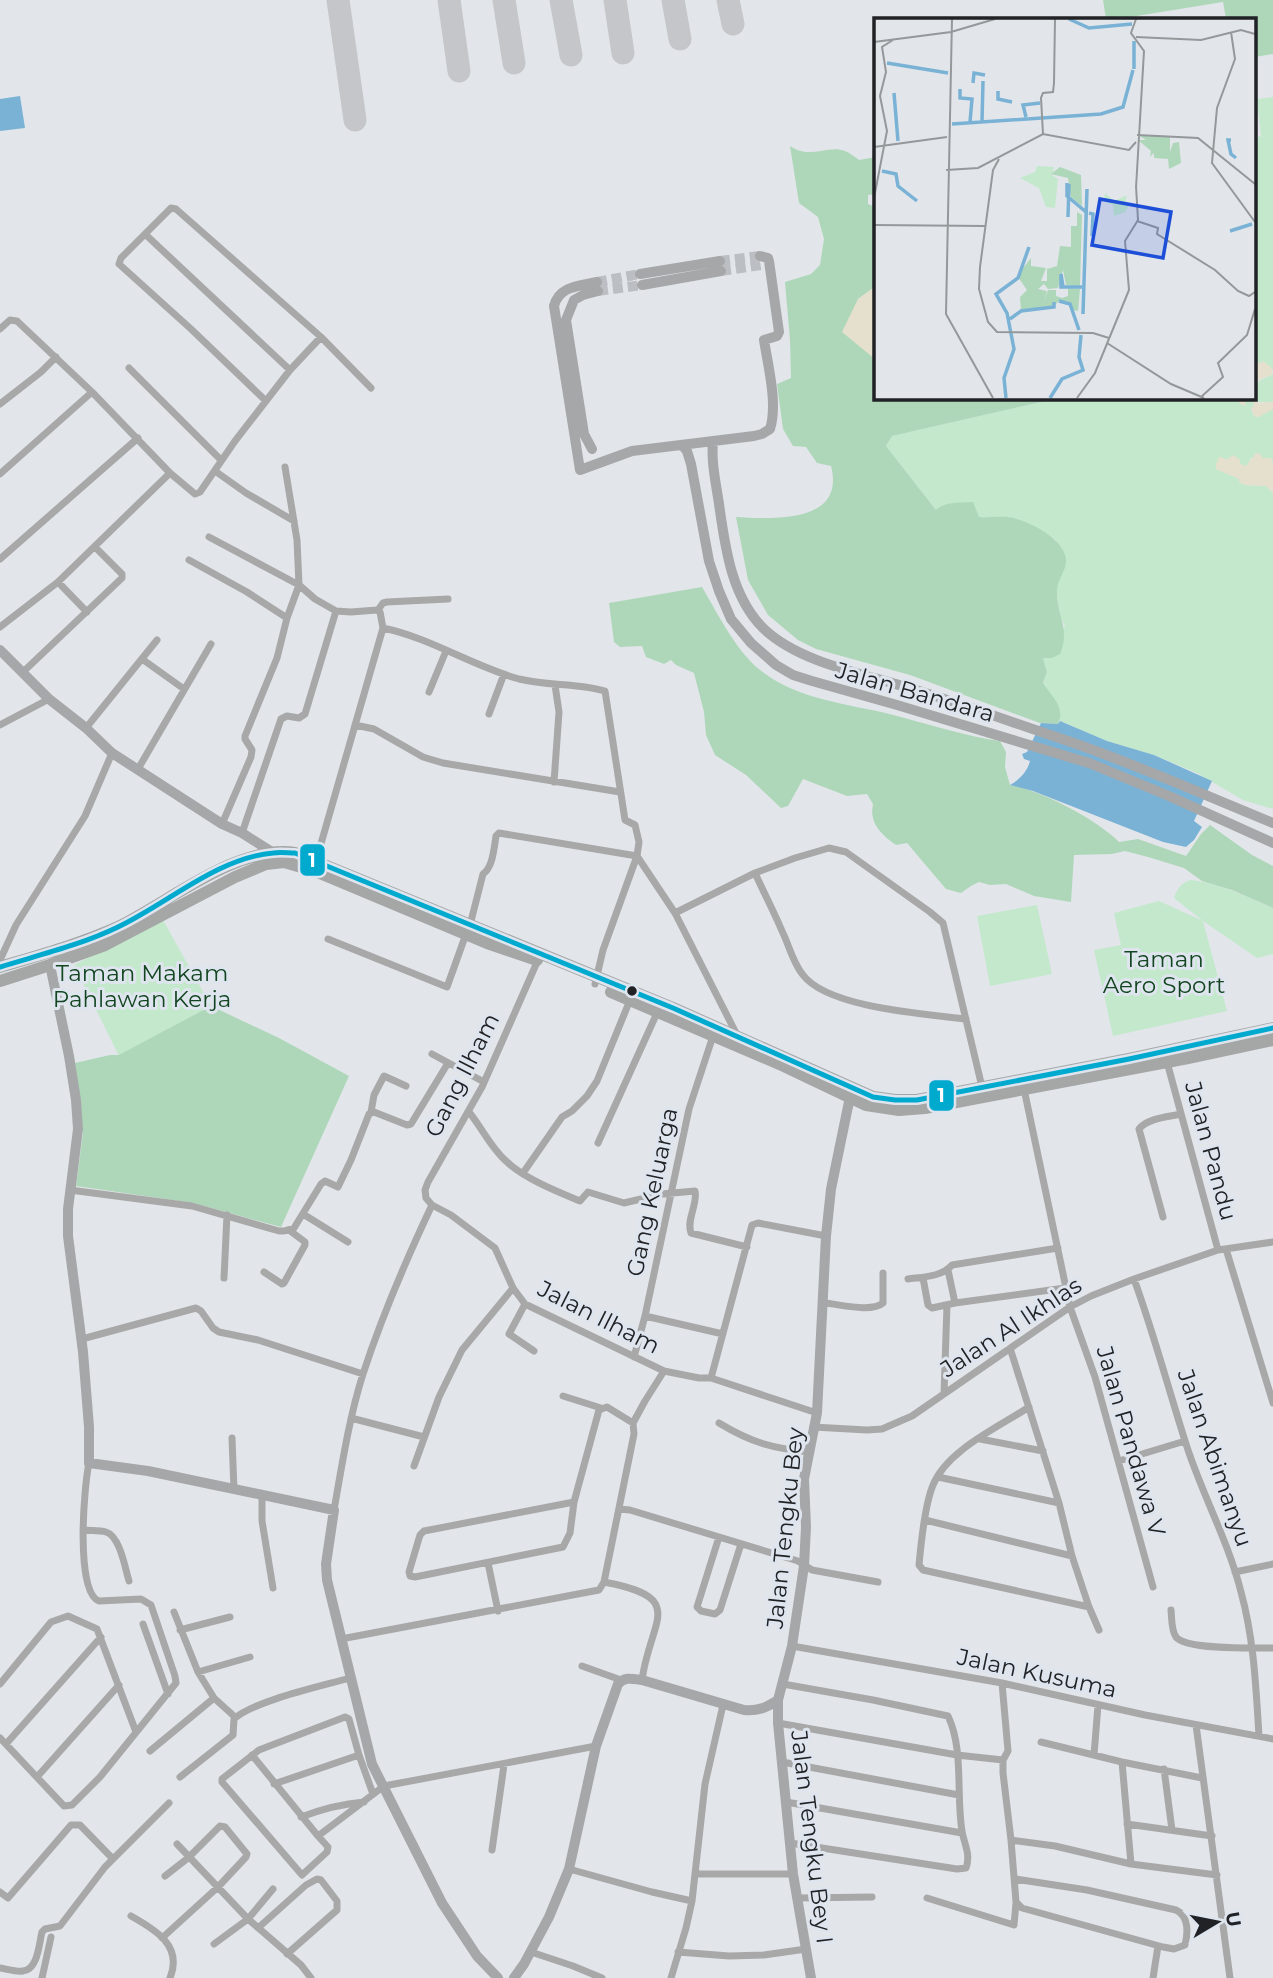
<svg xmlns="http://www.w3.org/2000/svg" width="1273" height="1978" font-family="Montserrat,sans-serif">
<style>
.green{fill:#c3e8cc}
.forest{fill:#aed7b9}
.sand{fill:#e4e0cd}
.water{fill:#7ab2d6}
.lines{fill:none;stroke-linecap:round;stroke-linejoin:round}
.taxiway{stroke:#c4c6c9;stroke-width:23}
.secondary-tunnel{stroke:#bbbfc3;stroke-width:10;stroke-dasharray:10 5;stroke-linecap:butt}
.street{stroke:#a8a8a8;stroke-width:7}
.secondary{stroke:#a6a7a8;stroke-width:10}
.highway{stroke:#a5a6a6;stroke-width:12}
.bus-1-casing{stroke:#dfe5ee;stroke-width:10}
.bus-1{stroke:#00a9ce;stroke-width:5}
.bus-dot{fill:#202225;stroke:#dfe5ee;stroke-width:2.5}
.labels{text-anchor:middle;stroke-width:6;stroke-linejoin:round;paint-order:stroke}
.street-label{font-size:23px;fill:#202225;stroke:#dfe5ee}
.park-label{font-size:23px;fill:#124520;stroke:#dfe5ee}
.inset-river{fill:none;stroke:#7ab2d6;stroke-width:3.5}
.inset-road{fill:none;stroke:#94989b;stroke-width:2}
.view{fill:#1d4ed8;fill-opacity:0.15;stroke:#1d4ed8;stroke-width:3.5}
.inset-edge{fill:none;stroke:#202225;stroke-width:3.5}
.line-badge{stroke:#dfe5ee;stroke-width:2.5}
.badge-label{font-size:19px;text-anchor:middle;font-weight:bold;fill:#fff}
</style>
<rect width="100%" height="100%" fill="#e2e6ea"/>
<!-- green -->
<path class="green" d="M1273 97V370L1269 366 1254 363V138L1261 136 1257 99Z
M1273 374V402H1255C1249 381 1259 382 1273 374Z
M1063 397H1237L1236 400 1244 405 1247 400 1253 401 1254 405 1251 409 1253 414 1258 417 1273 409V462L1270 458H1263L1260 454 1250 459 1249 464 1246 466 1240 464V460L1223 459 1217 469 1239 479V482L1245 485 1266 486 1273 493V809L1243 800 1197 773 1154 755 1107 741 1060 721C1060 704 1052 697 1043 684L1047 672 1043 658 1065 626C1053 603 1056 567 1056 540L1016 518 979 517 936 510 886 446 892 436Z
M1191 880C1220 883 1246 897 1273 908V954L1257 958 1203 921 1227 1011 1113 1036 1094 950 1121 945 1114 913 1159 901 1203 921 1174 898C1178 888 1180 883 1191 880Z
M1037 905 1052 974 990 986 977 916Z
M163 920 211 1006 119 1056 74 965Z"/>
<!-- forest -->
<path class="forest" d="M1103 0H1273V54L1254 57V19H1226L1223 2 1118 19H1106Z
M790 146C810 160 828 144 845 151 850 153 855 157 859 160L876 157V194L868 195V204L876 207V286L858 299 871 355 876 360V397L932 399 935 397H1063L892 436 886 446 936 510C946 501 961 503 973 502L979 517C991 518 1006 515 1017 519 1034 524 1064 540 1066 559 1067 570 1057 580 1057 590 1056 616 1071 627 1060 654L1052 658H1043L1047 672 1043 683C1051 696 1066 707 1058 724L1040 723 910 675 816 649 798 640 768 615 748 580 736 517C772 519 846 524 831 466L817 463 806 447 793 446 783 429 777 384 791 378 790 340 785 282 811 274 820 265 824 239 818 217 799 203Z
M702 587C718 614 736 651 760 670 800 702 854 704 901 717 934 726 966 736 1000 741L1006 752 1005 767 1010 785C1041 790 1098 820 1119 842L1138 839 1186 856 1201 834 1210 825 1252 855 1273 866V908L1232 890 1202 881 1184 868 1148 857 1125 851 1112 854 1074 855 1071 902 1034 896 1006 884 990 885 979 882 971 886 961 893 946 889 907 843 896 845C881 834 869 823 873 804L867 794 847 796 803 779 788 806 781 808 746 775 715 755 706 735 704 712 694 673 676 665 671 660 664 664 646 657 642 646 620 647 614 642 609 603Z
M211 1006 279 1038 349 1076 281 1227 193 1203 76 1186 83 1133 75 1063 110 1055H119Z"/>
<!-- sand -->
<path class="sand" d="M876 286V360L842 332 858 299Z
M1263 361 1272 368 1273 374 1258 380 1254 388V363H1259Z
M1237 397H1254L1258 403 1273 402V409L1258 417H1255L1251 409 1254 405 1253 401 1247 400 1244 406 1235 400Z
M1256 453 1260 454 1263 458H1271L1273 462V493L1266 486 1245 485 1239 482V479L1216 469V464L1219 457H1222L1226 460 1233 455 1240 460V464L1246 466Z"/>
<!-- water -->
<path class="water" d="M20 96 25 128 0 131V99Z
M1060 721 1107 741 1154 755 1212 781 1194 821 1202 827 1194 840 1186 847 1163 842 1033 791 1010 785C1020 779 1027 772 1030 761L1024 759 1022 754 1027 752 1041 723 1058 724Z"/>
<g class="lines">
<!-- taxiway -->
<path class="taxiway" d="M338 0 355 120
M449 0 459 71
M504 0 514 63
M561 0 571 55
M615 0 623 53
M673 0 680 39
M728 0 733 24"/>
<!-- secondary-tunnel -->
<path class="secondary-tunnel" d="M720 261 760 256
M721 271 761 265
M597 282 640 274
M598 291 642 285"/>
<!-- street -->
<path class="street" d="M145 234 290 370
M0 329 10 320 17 321 92 392 170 473 195 494 200 492 235 441 290 370 321 337
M129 368 221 460
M266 401 191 329 119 264 121 258 171 208 176 209 321 337 371 388
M0 404 41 372 56 357
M215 471 246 493 294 521
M0 474 92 392
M209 537 299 585 315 599 336 611 351 612 377 610 380 612 383 628 316 861
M0 559 138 438
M189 560 247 592 287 618
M58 582 87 612
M378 610 383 603 387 602 448 599
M0 627 58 582 170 473
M383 628C431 638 472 666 519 679 547 686 578 683 605 691L625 820 635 825 639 842 637 856 603 950 595 984
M142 659 184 689
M23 672 122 578V574L95 547
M429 692 446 651
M489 714 504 674
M0 725 49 699
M355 725 374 729 423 757 443 763 620 792
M86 728 157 640
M138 769 211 644
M554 782 559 712 555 685
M222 824 251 757 252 750 245 739V736L277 658 287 618 299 585 297 540 285 467
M242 833 281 719 287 716 299 718 305 714 336 611
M755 873C764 893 774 912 782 931 789 945 793 963 803 975 828 1008 926 1014 966 1019
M675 913 755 873 795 858 829 848 846 852 930 912 943 923 982 1087
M470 925 483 874C493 867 494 848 496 836L499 833 637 856 675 913 737 1035
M328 939 447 987 466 934
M0 960 16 925 85 816 112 753
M538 960 482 1087 428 1182 425 1190 426 1198 432 1205 451 1215 495 1248 513 1288 525 1304 664 1371 699 1378H711L817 1413
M432 1054 484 1082
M1167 1062 1218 1250
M1024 1089 1070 1307 1095 1377 1153 1587
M371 1112 374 1095 384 1076 406 1086
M469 1112C482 1128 491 1148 506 1161 523 1178 558 1192 580 1201L588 1192 624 1203 662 1194 695 1191C698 1204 686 1220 691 1233L747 1247
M598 1143 657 1013
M523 1173 562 1117 572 1111 587 1096 597 1081 630 1000
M70 1190 192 1206 279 1231H284L294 1228 321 1184 325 1181 338 1187 351 1160 369 1114 374 1112 407 1125 411 1124 448 1063
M303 1214 348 1242
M1163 1217 1139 1129C1148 1118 1168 1117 1181 1114
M1226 1249 1273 1403
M948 1270 955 1303
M264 1272 282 1284 284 1283 305 1245V1242L289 1230
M224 1278 227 1215
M923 1278 928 1305 932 1308 955 1303 1065 1288
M908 1279C922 1277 942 1277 952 1265L1058 1248
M1134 1279C1154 1334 1169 1391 1187 1447 1203 1496 1229 1543 1241 1592 1254 1639 1256 1688 1259 1736
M824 1303C839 1304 871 1313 883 1303V1273
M525 1304 509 1334 534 1351
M645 1316 723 1334
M82 1339 196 1308 201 1311 213 1328 219 1332 258 1340 363 1374
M1010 1348 1059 1503 1072 1556 1089 1607 1099 1630
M634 1357 645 1316 689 1109 713 1036
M711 1378 752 1225 758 1223 826 1236
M944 1394 947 1305
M563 1396 601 1408
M1029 1407C999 1427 947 1450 933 1485 925 1504 921 1543 919 1565L923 1570 1089 1607
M351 1418 424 1437
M719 1423C752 1443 772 1448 809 1452
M813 1427 867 1430 882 1429 912 1416 1070 1307 1091 1296 1134 1279 1218 1250 1273 1242
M232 1438 234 1490
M980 1439 1043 1451
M1119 1461 1185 1441
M414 1466 439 1397 462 1350 513 1288
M938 1477 1059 1503
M262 1494V1521L273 1588
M574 1502 424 1531 420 1535 409 1572 410 1576 415 1577 563 1547 570 1533 574 1502 599 1410 607 1407 633 1423
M619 1509 630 1510 798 1561 812 1570 878 1582
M334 1510C342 1465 349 1418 363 1374 382 1316 406 1260 432 1205
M925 1520 1072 1556
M83 1530C90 1531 99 1530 106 1532 120 1536 125 1568 129 1581
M719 1537 697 1607 701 1611 715 1614 720 1610 741 1544
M488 1563 498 1611
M1235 1572 1273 1564
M604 1582C689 1598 650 1619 642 1680
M1171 1610C1172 1619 1171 1630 1176 1637 1186 1650 1255 1648 1273 1648
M174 1612 198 1672 214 1698 235 1717
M143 1624 168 1694
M180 1630 230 1617
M341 1639 599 1590 604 1582 634 1434 633 1423 645 1401 664 1371
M792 1646 1002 1683 1145 1715 1273 1739
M582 1666 621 1680
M198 1672 250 1657
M1002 1683 1008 1751 1003 1760V1773L1011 1840 1016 1902 1022 1908 1163 1947 1174 1949 1185 1945C1188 1933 1189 1916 1176 1910L1087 1890 1015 1879
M0 1684 51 1622 68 1616 97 1629 136 1732
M783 1684 873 1700 948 1716C964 1749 956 1795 962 1831 964 1844 971 1854 966 1868L957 1869 790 1843
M778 1723 957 1755 1003 1760
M1196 1725 1230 1978
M0 1738 64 1806 72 1805 100 1777 176 1683 175 1676 151 1605 141 1599 99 1601C75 1592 84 1486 89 1463
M1041 1742 1122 1762 1202 1778
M6 1744 101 1637
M150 1751 214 1698
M252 1755 318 1836
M1094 1755 1098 1705
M782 1762 959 1795
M1122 1762 1131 1864
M1164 1769 1172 1830
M37 1777 119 1685
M180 1777 233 1735 234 1719C253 1701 322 1686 350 1678
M274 1784 359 1755
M373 1794 359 1755 349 1719 345 1717 259 1750 222 1779V1782L302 1875 327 1852 328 1847 318 1836 384 1786 596 1746
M786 1802 962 1833
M301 1817C322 1809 341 1804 364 1802
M1127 1824 1212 1836
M1011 1840 1055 1846 1131 1864 1217 1875
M177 1844 248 1919 301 1965 311 1978
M492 1850 504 1765
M569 1869 652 1892 692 1901
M696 1874H793
M0 1892 8 1898 71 1825H80L113 1859
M797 1898 872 1897
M927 1898 1014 1925 1016 1903
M131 1916C156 1930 183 1946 170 1978
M258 1928 306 1885 317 1879 321 1880 337 1901V1910L287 1954
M162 1938 218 1887 246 1857 247 1854 225 1827 220 1826 188 1858 165 1876
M214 1944 248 1919 273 1889
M531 1952 573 1966 602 1978
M678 1952 729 1956 764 1955 806 1949
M0 1968C7 1969 16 1972 23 1971 38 1970 39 1943 42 1932L45 1929 60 1926 105 1867 169 1803
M42 1978 51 1937
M671 1978 686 1928 692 1901 705 1784 723 1705
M1153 1978 1158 1946"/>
<!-- secondary -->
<path class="secondary" d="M640 274 720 261
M597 282C579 286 559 286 554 306L580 470 632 451 754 436 762 434 770 429C778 404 768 366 764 340L777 336 779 332 769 261 768 258 760 256
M642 285 721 271
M713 441C711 463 716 483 719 504 725 546 731 596 763 628 800 664 870 675 919 691 968 706 1017 724 1065 740 1136 764 1204 795 1273 823
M682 445 687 451 691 464 709 561 719 591 731 619 751 643 776 665 793 675 812 681 897 705 1089 763 1169 796 1273 843
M592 449 584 434 566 320 574 300 583 295 598 291
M0 650 49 699 86 728 112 753 222 824 242 833 272 852 273 857
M50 965 69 1056 76 1100 78 1129 68 1209V1236L83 1352 89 1427V1463L148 1471 334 1510 326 1564 327 1580 372 1764 442 1903 477 1956 498 1978
M778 1700V1723L793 1874 811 1978
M514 1978 524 1964 549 1917 569 1869 596 1746 618 1684C625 1676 633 1679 642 1680L744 1710C758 1711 766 1708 778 1700L792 1646 804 1566 806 1527 804 1479 817 1413 826 1236 831 1189 851 1092"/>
<!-- highway -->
<path class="highway" d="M0 967C40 955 80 944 118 927 168 903 238 844 295 853L673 1008 873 1097 895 1100H917L1129 1059 1273 1028
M0 981 50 965 105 945 235 877 266 864 284 862 315 871 487 943 537 960
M611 992 784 1066 866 1105 899 1110 925 1108 1188 1058 1273 1040"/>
<!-- bus-1 casing -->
<g class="bus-1-casing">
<path id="bus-1" d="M0 967C39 955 81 945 118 927 167 904 217 858 273 853 280 852 288 853 295 853L673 1008 873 1097 895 1100H917L1129 1059 1273 1028"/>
</g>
<!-- bus-1 -->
<use href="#bus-1" class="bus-1"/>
</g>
<!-- markers -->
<circle class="bus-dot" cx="632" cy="991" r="6"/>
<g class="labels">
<!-- street labels -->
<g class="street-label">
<text transform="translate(915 692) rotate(16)" y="8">Jalan Bandara</text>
<text transform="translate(462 1075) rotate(-63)" y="8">Gang Ilham</text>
<text transform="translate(1211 1151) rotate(75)" y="8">Jalan Pandu</text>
<text transform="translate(652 1192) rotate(-78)" y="8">Gang Keluarga</text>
<text transform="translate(599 1317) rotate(27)" y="8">Jalan Ilham</text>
<text transform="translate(1011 1327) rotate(-33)" y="8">Jalan Al Ikhlas</text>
<text transform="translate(1131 1441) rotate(74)" y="8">Jalan Pandawa V</text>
<text transform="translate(1215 1458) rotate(71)" y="8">Jalan Abimanyu</text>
<text transform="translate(785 1528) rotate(-84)" y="8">Jalan Tengku Bey</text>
<text transform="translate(1037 1673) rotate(12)" y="8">Jalan Kusuma</text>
<text transform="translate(812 1837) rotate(83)" y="8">Jalan Tengku Bey I</text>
</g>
<!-- park labels -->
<g class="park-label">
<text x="1164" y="967">Taman<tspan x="1164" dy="26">Aero Sport</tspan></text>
<text x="142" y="981">Taman Makam<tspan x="142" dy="26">Pahlawan Kerja</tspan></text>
</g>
</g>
<!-- overview -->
<g transform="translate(874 18)">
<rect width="382" height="382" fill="#e2e6ea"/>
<path d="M163 148 180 149 178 157 184 161 181 190 172 189 165 170 146 160 161 154ZM231 175 240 183 253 177 251 185 256 186 251 194 240 198 239 187 230 183Z" fill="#c3e8cc"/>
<path d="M264 117 296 119V134L299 125 305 124 307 145 295 151 294 141 280 140V135L276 139 277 133 264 122H272ZM186 149 207 157 208 188 197 179 194 160 177 156ZM203 194 208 197 206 268 192 267 189 252 184 270 174 271 170 266 164 271 173 273 170 283 174 272H182V278L188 280 194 278V270L206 271 204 293 198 292 193 283H185L180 288 147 293 146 279 153 272 144 259 149 250 157 240V248L172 250 167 263H173V251L183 248 186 228 197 229V208H203Z" fill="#aed7b9"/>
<path class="inset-river" d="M195 1 215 10 258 6M13 45 74 55M260 51V23M99 65 100 55 111 57M86 71V80L98 81 96 104M124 73V81L138 84M20 75 24 123M152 99 149 87 166 85M108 104 109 63M78 106 227 96 249 89 259 52M357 122H354L357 136 362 140M8 153 22 156 24 168 43 183M193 165V178L212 194M215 195 219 196 218 218M194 199 195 166M356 213 378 206M189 269 187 256V269H208M185 283 196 286 205 312M209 296 213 171M136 301 147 293 180 289V284M132 380 130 360 140 331 133 295 122 276 144 260 155 229M176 380 188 361 209 352 205 339 207 317"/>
<path class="inset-road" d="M78 1 72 296 119 380M262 1 257 15 270 33 262 170M357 14 361 41 343 90 338 145 381 204M262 19 327 22 367 12 381 16M0 24 77 14 121 1M169 116 167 80 169 75 179 74 180 65 181 1M263 117 324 120 381 166M0 129 73 119M125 141 119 152 106 249 105 271 114 304 123 314 219 315 235 320M72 152 104 150 169 116 255 132 262 124M0 180 13 113 6 78 12 54 8 29 19 22M263 203 284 210 283 216 341 252 364 273 375 278 381 274M0 207 111 208M233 325 297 366 330 380M327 379 349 359 344 345 373 317 381 291M203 380 221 355 255 272 251 223 264 202 262 168"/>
<path class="view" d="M226 181 297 194 289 240 218 227Z"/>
<rect width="382" height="382" class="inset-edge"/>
</g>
<g class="line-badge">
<rect x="299" y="843" width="27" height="34" rx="7" fill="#00a9ce"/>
<rect x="928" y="1079" width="27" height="33" rx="7" fill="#00a9ce"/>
</g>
<g class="badge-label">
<text x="312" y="867">1</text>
<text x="941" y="1102">1</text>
</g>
<!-- north arrow -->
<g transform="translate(1217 1922) rotate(80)" stroke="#dfe5ee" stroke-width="5" paint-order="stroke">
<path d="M0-5L12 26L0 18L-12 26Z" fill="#202225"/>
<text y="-10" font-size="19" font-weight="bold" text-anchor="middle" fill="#202225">U</text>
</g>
</svg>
